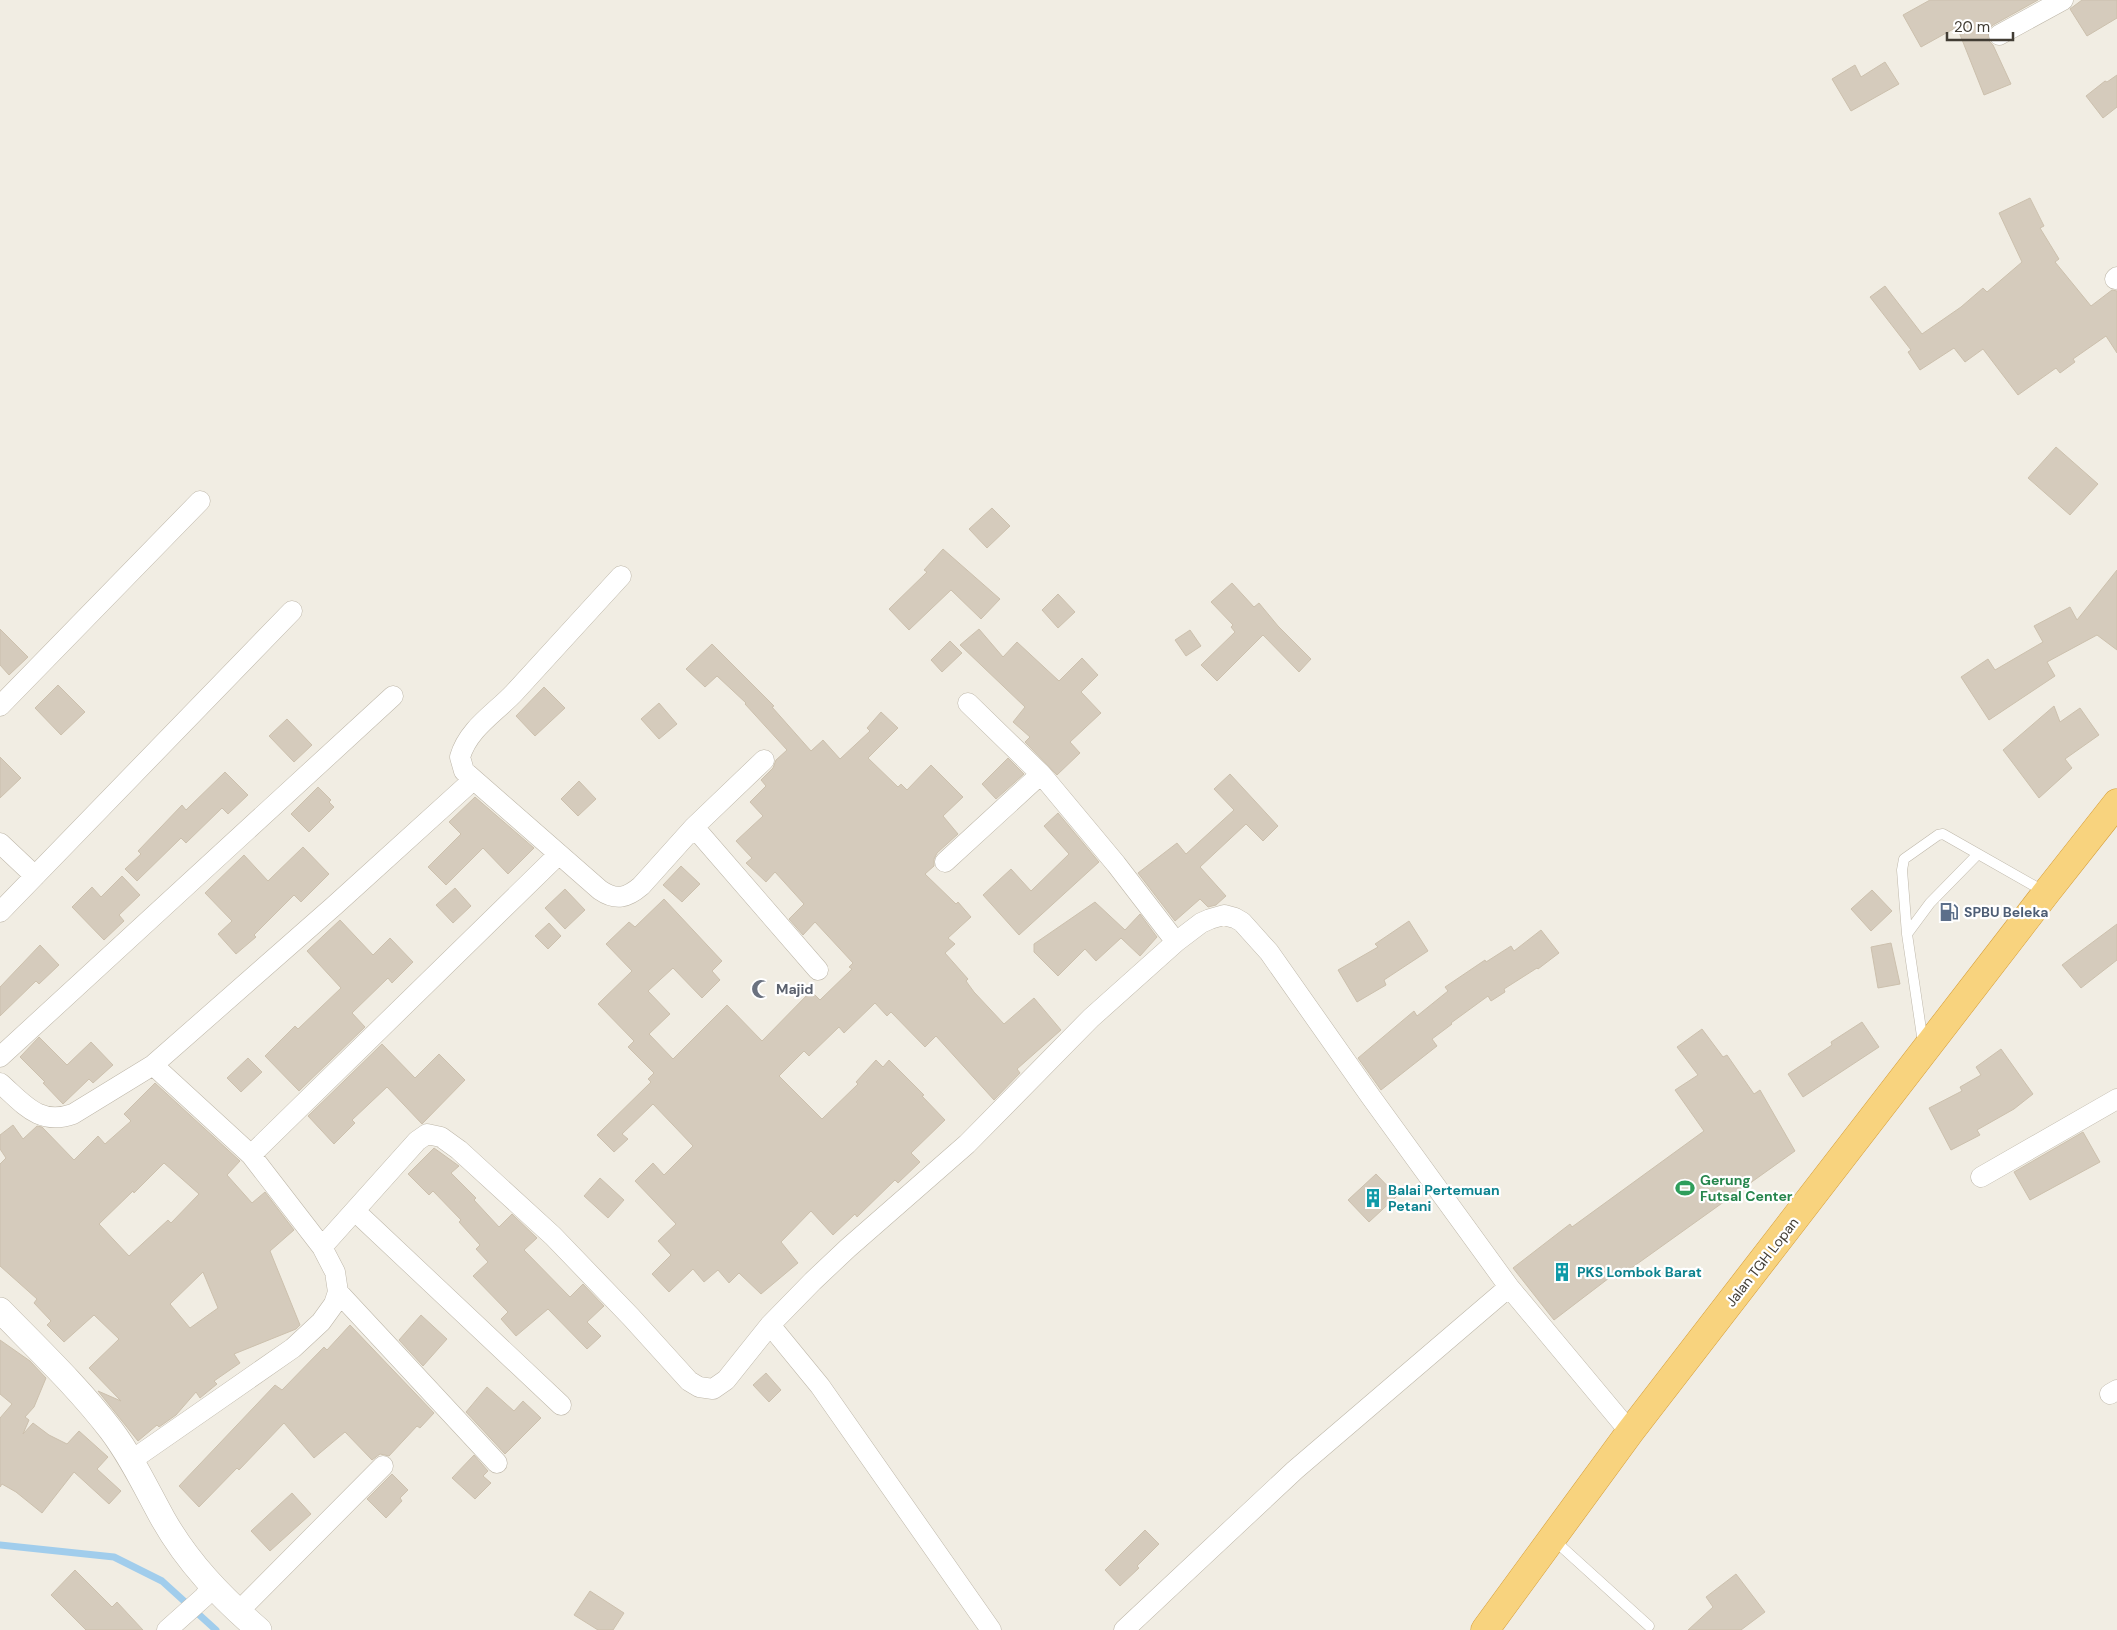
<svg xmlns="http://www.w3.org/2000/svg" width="2117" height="1630" font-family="'DM Sans',sans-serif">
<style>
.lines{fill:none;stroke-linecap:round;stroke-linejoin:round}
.stream{stroke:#a1cdec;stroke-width:7}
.building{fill:#d5cbbc;stroke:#ccc0ad;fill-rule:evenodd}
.service-casing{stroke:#beb7a9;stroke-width:11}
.minor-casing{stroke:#beb7a9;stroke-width:21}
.tertiary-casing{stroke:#beb7a9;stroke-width:26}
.trunk-casing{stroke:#d59d38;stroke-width:29}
.service{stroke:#fff;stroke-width:10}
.minor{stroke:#fff;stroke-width:20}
.tertiary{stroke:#fff;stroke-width:25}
.trunk{stroke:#f8d37e;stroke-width:28}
.labels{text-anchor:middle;stroke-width:4.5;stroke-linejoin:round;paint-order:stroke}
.service-label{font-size:14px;font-weight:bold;fill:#4e5e75;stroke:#fff;text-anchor:start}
.worship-label{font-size:14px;font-weight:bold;fill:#5b616d;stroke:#fff;text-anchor:start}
.leisure-label{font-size:14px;font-weight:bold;fill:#27864d;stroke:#fff;text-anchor:start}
.culture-label{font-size:14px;font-weight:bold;fill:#0d838f;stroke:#fff;text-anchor:start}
.street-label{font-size:14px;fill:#423d34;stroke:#fff}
</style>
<rect width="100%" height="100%" fill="#f1ede3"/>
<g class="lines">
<!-- stream -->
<path class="stream" d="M0 1545 114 1557 162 1581 216 1630"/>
</g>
<!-- building -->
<path class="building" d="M1930 0H2038L1993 25 1989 29 1988 40 1993 45 2011 84 1984 95 1957 27 1921 47 1903 15Z
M2082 0H2117V18L2087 36 2070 9Z
M1885 62 1899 84 1851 111 1832 79 1855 65 1861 77Z
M2117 75V107L2103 118 2086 96 2105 81 2107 82Z
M2030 198 2044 226 2040 228 2059 259 2055 262 2091 306 2112 290 2117 291V353L2106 336 2073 359 2075 362 2060 373 2056 368 2018 395 1983 349 1965 362 1954 348 1920 370 1908 352 1911 350 1870 297 1885 286 1922 334 1961 307 1983 288 1987 292 2022 262 1999 213Z
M2056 447 2098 484 2070 515 2028 478Z
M992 508 1010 526 987 548 969 529Z
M943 549 1000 599 981 619 951 590 909 630 889 609 927 572 924 570Z
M2117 570V650L2097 635 2047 662 2055 676 1989 720 1961 677 1988 659 1995 670 2043 642 2034 626 2070 607 2077 620Z
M1232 583 1254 607 1259 603 1278 626 1311 659 1299 672 1263 635 1217 681 1201 665 1235 632 1231 627 1233 625 1211 602Z
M1058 594 1075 612 1058 628 1042 610Z
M0 629 28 657 9 675 0 665Z
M979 629 1003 657 1017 642 1059 681 1082 658 1098 675 1081 692 1101 713 1070 742 1080 753 1057 775 1025 742 1030 737 1013 722 1025 707 960 645Z
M1190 630 1201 646 1186 656 1175 640Z
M950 641 962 653 942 672 931 660Z
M712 644 774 706 772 707 811 751 823 740 840 759 870 731 867 728 881 712 898 728 868 758 898 787 901 784 907 790 931 765 963 797 943 816 958 834 937 853 934 859V866L925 874 956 904 958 902 971 917 948 938 955 944 945 953 968 979 966 981 974 992 1004 1024 1034 998 1061 1030 1017 1069 1020 1073 994 1100 936 1036 925 1047 891 1012 887 1016 875 1003 844 1033 839 1027 809 1056 804 1051 779 1076 822 1119 858 1084 856 1082 876 1060 883 1067 889 1060 924 1095 922 1096 945 1120 911 1153 920 1162 898 1183 895 1180 857 1217 855 1214 833 1235 811 1211 781 1242 798 1263 761 1294 739 1273 729 1283 718 1270 704 1282 693 1269 669 1292 652 1274 671 1255 658 1241 676 1224 635 1181 653 1163 664 1175 693 1146 653 1104 622 1134 628 1139 614 1152 597 1135 651 1082 648 1079 654 1073 628 1047 634 1041 598 1004 632 971 606 944 629 922 635 927 664 899 722 961 712 971 720 980 702 998 673 968 648 991 670 1014 649 1034 673 1059 727 1005 762 1041 811 991 820 1000 852 969 849 967 853 963 815 922 803 935 789 919 804 904 775 872 766 882 746 863 752 858 736 841 763 816 750 802 766 786 761 780 773 768 776 760 787 750 745 704 746 703 717 676 705 687 686 669Z
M58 685 85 712 61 735 35 708Z
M544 687 565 708 535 736 516 716Z
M659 703 677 724 659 739 641 719Z
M2054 706 2060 722 2080 708 2099 735 2065 759 2072 768 2039 798 2003 750Z
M287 719 312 745 294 762 269 736Z
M0 757 21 778 0 798Z
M1008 758 1024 774 996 799 982 784Z
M225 772 248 795 228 814 222 808 186 843 181 838 137 881 125 869 141 854 138 851 182 805 186 810Z
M1230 774 1278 826 1263 841 1246 824 1200 867 1226 896 1216 905 1208 907 1200 899 1175 921 1138 873 1177 843 1186 854 1234 810 1214 789Z
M579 781 596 799 578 816 561 799Z
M318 787 331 800 329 802 334 807 309 832 291 814Z
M475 797 534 848 508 874 483 848 446 885 428 867 461 834 449 822Z
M1058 813 1099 862 1019 935 983 895 1011 869 1031 891 1069 854 1044 826Z
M303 847 329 874 301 902 294 895 254 935 256 937 236 954 218 934 232 921 205 893 244 855 268 881Z
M681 866 700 884 682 902 663 885Z
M122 876 140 895 119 915 124 921 104 940 72 907 92 887 101 897Z
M455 888 471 906 453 923 436 905Z
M565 889 585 910 565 929 545 908Z
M1872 890 1892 911 1871 931 1851 909Z
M1095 902 1125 930 1140 914 1157 937 1140 956 1121 938 1096 961 1085 949 1058 976 1034 952V944Z
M340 920 373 955 390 938 413 962 392 983 388 978 352 1013 365 1027 299 1091 265 1056 295 1026 298 1029 341 988 307 951Z
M1409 921 1428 951 1384 980 1386 985 1357 1002 1338 970 1378 947 1375 944Z
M549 923 561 936 548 949 535 936Z
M2117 924V960L2081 988 2062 965Z
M1541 930 1559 953 1538 969 1537 968 1504 989 1505 992 1491 1001 1488 996 1451 1023 1452 1024 1432 1039 1437 1046 1381 1090 1358 1058 1414 1011 1417 1016 1448 991 1445 987 1485 960 1486 962 1511 946 1514 951Z
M1891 943 1900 984 1878 988 1871 947Z
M40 945 59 965 39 984 36 981 0 1016V987Z
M1862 1022 1879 1047 1803 1097 1788 1074 1832 1045 1831 1042Z
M1702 1029 1723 1057 1727 1055 1754 1094 1760 1090 1795 1151 1616 1279 1613 1275 1554 1320 1513 1268 1570 1224 1572 1227 1704 1131 1675 1090 1698 1075 1677 1047Z
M39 1037 67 1065 91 1042 113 1065 93 1083 89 1079 63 1104 43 1083 45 1082 20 1057Z
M382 1044 415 1078 439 1054 465 1080 422 1124 387 1087 352 1120 355 1123 334 1144 308 1116Z
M2001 1049 2033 1094 2014 1109 1977 1130 1980 1135 1951 1150 1929 1108 1962 1091 1960 1087 1981 1075 1976 1067Z
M248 1058 262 1072 241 1092 227 1078Z
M155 1083 240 1161 227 1175 252 1203 265 1192 294 1230 270 1251 300 1325 296 1329 234 1354 240 1363 214 1381 217 1384 200 1398 196 1392 176 1415 159 1427 157 1425 138 1441 98 1391 121 1401 89 1368 119 1339 94 1315 64 1342 47 1325 51 1321 34 1303 37 1299 0 1266V1164L6 1158 0 1149V1135L13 1125 23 1139 37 1126 42 1127 74 1160 98 1136 105 1144 131 1121 124 1114ZM164 1163 199 1194 171 1223 168 1220 129 1256 99 1224 133 1191 134 1193ZM203 1272 218 1308 190 1328 170 1304Z
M2083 1132 2100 1162 2030 1200 2014 1172Z
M434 1148 459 1166 451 1173 476 1198 474 1200 499 1227 512 1214 537 1238 524 1250 570 1297 583 1284 604 1306 587 1322 601 1336 587 1349 548 1309 516 1336 501 1319 508 1312 473 1276 488 1262 476 1249 480 1245 459 1222 461 1220 433 1191 429 1195 408 1174Z
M1376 1174 1397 1196 1369 1222 1348 1200Z
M600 1178 624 1200 608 1218 584 1196Z
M421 1315 447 1339 423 1366 399 1340Z
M350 1325 434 1413 420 1428 417 1426 389 1456 380 1454 372 1460 345 1432 314 1458 284 1423 239 1470 237 1468 199 1507 179 1486 275 1385 282 1390 324 1347 327 1350Z
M0 1340 30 1361 46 1378 34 1407 25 1417 29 1420 23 1434 33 1423 49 1435 67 1444 79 1431 108 1457 97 1469 121 1491 109 1504 74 1472 42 1513 16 1492 2 1484 0 1487V1418L12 1404 0 1394Z
M766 1373 781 1390 769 1402 753 1385Z
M487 1387 514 1411 523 1401 541 1418 505 1454 466 1412Z
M474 1455 488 1471 483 1476 491 1483 475 1499 452 1478Z
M392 1474 408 1490 400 1498 402 1501 386 1518 367 1499Z
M292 1493 311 1514 270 1551 251 1531Z
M1145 1530 1159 1544 1137 1566 1139 1568 1120 1586 1105 1570Z
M75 1570 112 1607 117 1602 143 1630H86L51 1595Z
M1736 1574 1765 1612 1741 1630H1688L1713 1607 1706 1597Z
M590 1591 624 1613 613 1630H598L574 1615Z"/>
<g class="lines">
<!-- service casing -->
<g class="service-casing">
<path id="service" d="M1907 934 1930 903 1977 855
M1923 1043 1907 934 1902 870 1904 859 1938 835 1943 834 2045 892
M1554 1540 1649 1626"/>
</g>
<!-- minor casing -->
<g class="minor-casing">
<path id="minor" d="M1999 35 2063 0
M2115 279 2117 277
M621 576C585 615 550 654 514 693 495 713 468 729 460 757L464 771 600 890C616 901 627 898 641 886L694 827 764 760
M968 703 1041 774 1116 864 1176 942
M0 706 200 501
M694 827 818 970
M0 843 35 876
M945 862 1041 774
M0 912 292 611
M0 1057 393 696
M0 1083C24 1104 39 1126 73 1114L153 1065 334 906 473 780
M251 1155 559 854
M1981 1177 2117 1099
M355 1211 561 1405
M322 1247 417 1141 427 1134 441 1137 459 1150 553 1236 631 1317 689 1381 699 1387 713 1389 726 1380 770 1325 813 1281 848 1248 967 1144 1091 1018 1176 942 1201 923 1210 919 1224 915 1235 918 1242 922 1269 952 1371 1097 1509 1287 1630 1432
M338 1292 497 1463
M770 1325 820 1386 991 1630
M2110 1394 2117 1390
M132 1460 293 1348 321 1322 334 1304 338 1292 335 1272 322 1247 251 1155 153 1065
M238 1612 383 1466
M167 1630 204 1597 212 1586
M1124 1630 1295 1470 1509 1287"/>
</g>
<!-- tertiary casing -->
<g class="tertiary-casing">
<path id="tertiary" d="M0 1310C38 1349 78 1387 111 1430 132 1458 146 1488 163 1519 188 1563 221 1597 259 1630"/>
</g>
<!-- trunk casing -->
<g class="trunk-casing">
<path id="trunk" d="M1485 1630 1630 1432 2046 893 2117 803"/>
</g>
<!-- service -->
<use href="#service" class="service"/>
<!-- minor -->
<use href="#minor" class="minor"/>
<!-- tertiary -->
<use href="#tertiary" class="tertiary"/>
<!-- trunk -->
<use href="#trunk" class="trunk"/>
</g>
<!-- icons -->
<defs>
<g id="fuel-bare" transform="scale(1.5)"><path d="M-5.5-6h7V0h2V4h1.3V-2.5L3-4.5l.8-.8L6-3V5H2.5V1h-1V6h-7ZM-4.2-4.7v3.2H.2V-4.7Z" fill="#5c6f8a" stroke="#fff" stroke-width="2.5" paint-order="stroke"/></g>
<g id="mosque-bare" transform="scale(1.5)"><path d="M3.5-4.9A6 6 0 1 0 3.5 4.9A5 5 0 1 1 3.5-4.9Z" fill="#6b7280" stroke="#fff" stroke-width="2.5" paint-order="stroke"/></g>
<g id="stadium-bare" transform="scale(1.5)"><path d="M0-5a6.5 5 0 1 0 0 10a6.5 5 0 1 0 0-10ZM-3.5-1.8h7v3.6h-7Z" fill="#2e9e5b" stroke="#fff" stroke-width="2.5" paint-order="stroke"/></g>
<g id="building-bare" transform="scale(1.5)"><path d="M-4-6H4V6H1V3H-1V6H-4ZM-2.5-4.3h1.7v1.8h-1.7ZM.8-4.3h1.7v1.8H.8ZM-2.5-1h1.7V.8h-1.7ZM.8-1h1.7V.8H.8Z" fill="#0f9aa8" stroke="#fff" stroke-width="2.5" paint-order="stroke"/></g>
</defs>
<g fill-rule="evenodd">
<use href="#fuel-bare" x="1949" y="912"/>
<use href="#mosque-bare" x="761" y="989"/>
<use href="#stadium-bare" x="1685" y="1188"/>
<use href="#building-bare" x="1373" y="1198"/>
<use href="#building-bare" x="1562" y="1272"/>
</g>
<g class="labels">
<!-- service labels -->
<g class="service-label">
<text x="1964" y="917">SPBU Beleka</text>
</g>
<!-- worship labels -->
<g class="worship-label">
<text x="776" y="994">Majid</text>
</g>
<!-- leisure labels -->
<g class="leisure-label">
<text x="1700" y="1185">Gerung<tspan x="1700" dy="16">Futsal Center</tspan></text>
</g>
<!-- culture labels -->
<g class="culture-label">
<text x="1388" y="1195">Balai Pertemuan<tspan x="1388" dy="16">Petani</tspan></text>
<text x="1577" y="1277">PKS Lombok Barat</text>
</g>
<!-- street labels -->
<g class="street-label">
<text transform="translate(1762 1262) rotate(-52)" y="5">Jalan TGH Lopan</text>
</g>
</g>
<!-- scale -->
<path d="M1947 32v8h66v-8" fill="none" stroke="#423d34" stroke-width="2.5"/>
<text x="1954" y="32" font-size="15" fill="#423d34" stroke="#ffffff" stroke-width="4" paint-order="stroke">20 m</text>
</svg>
